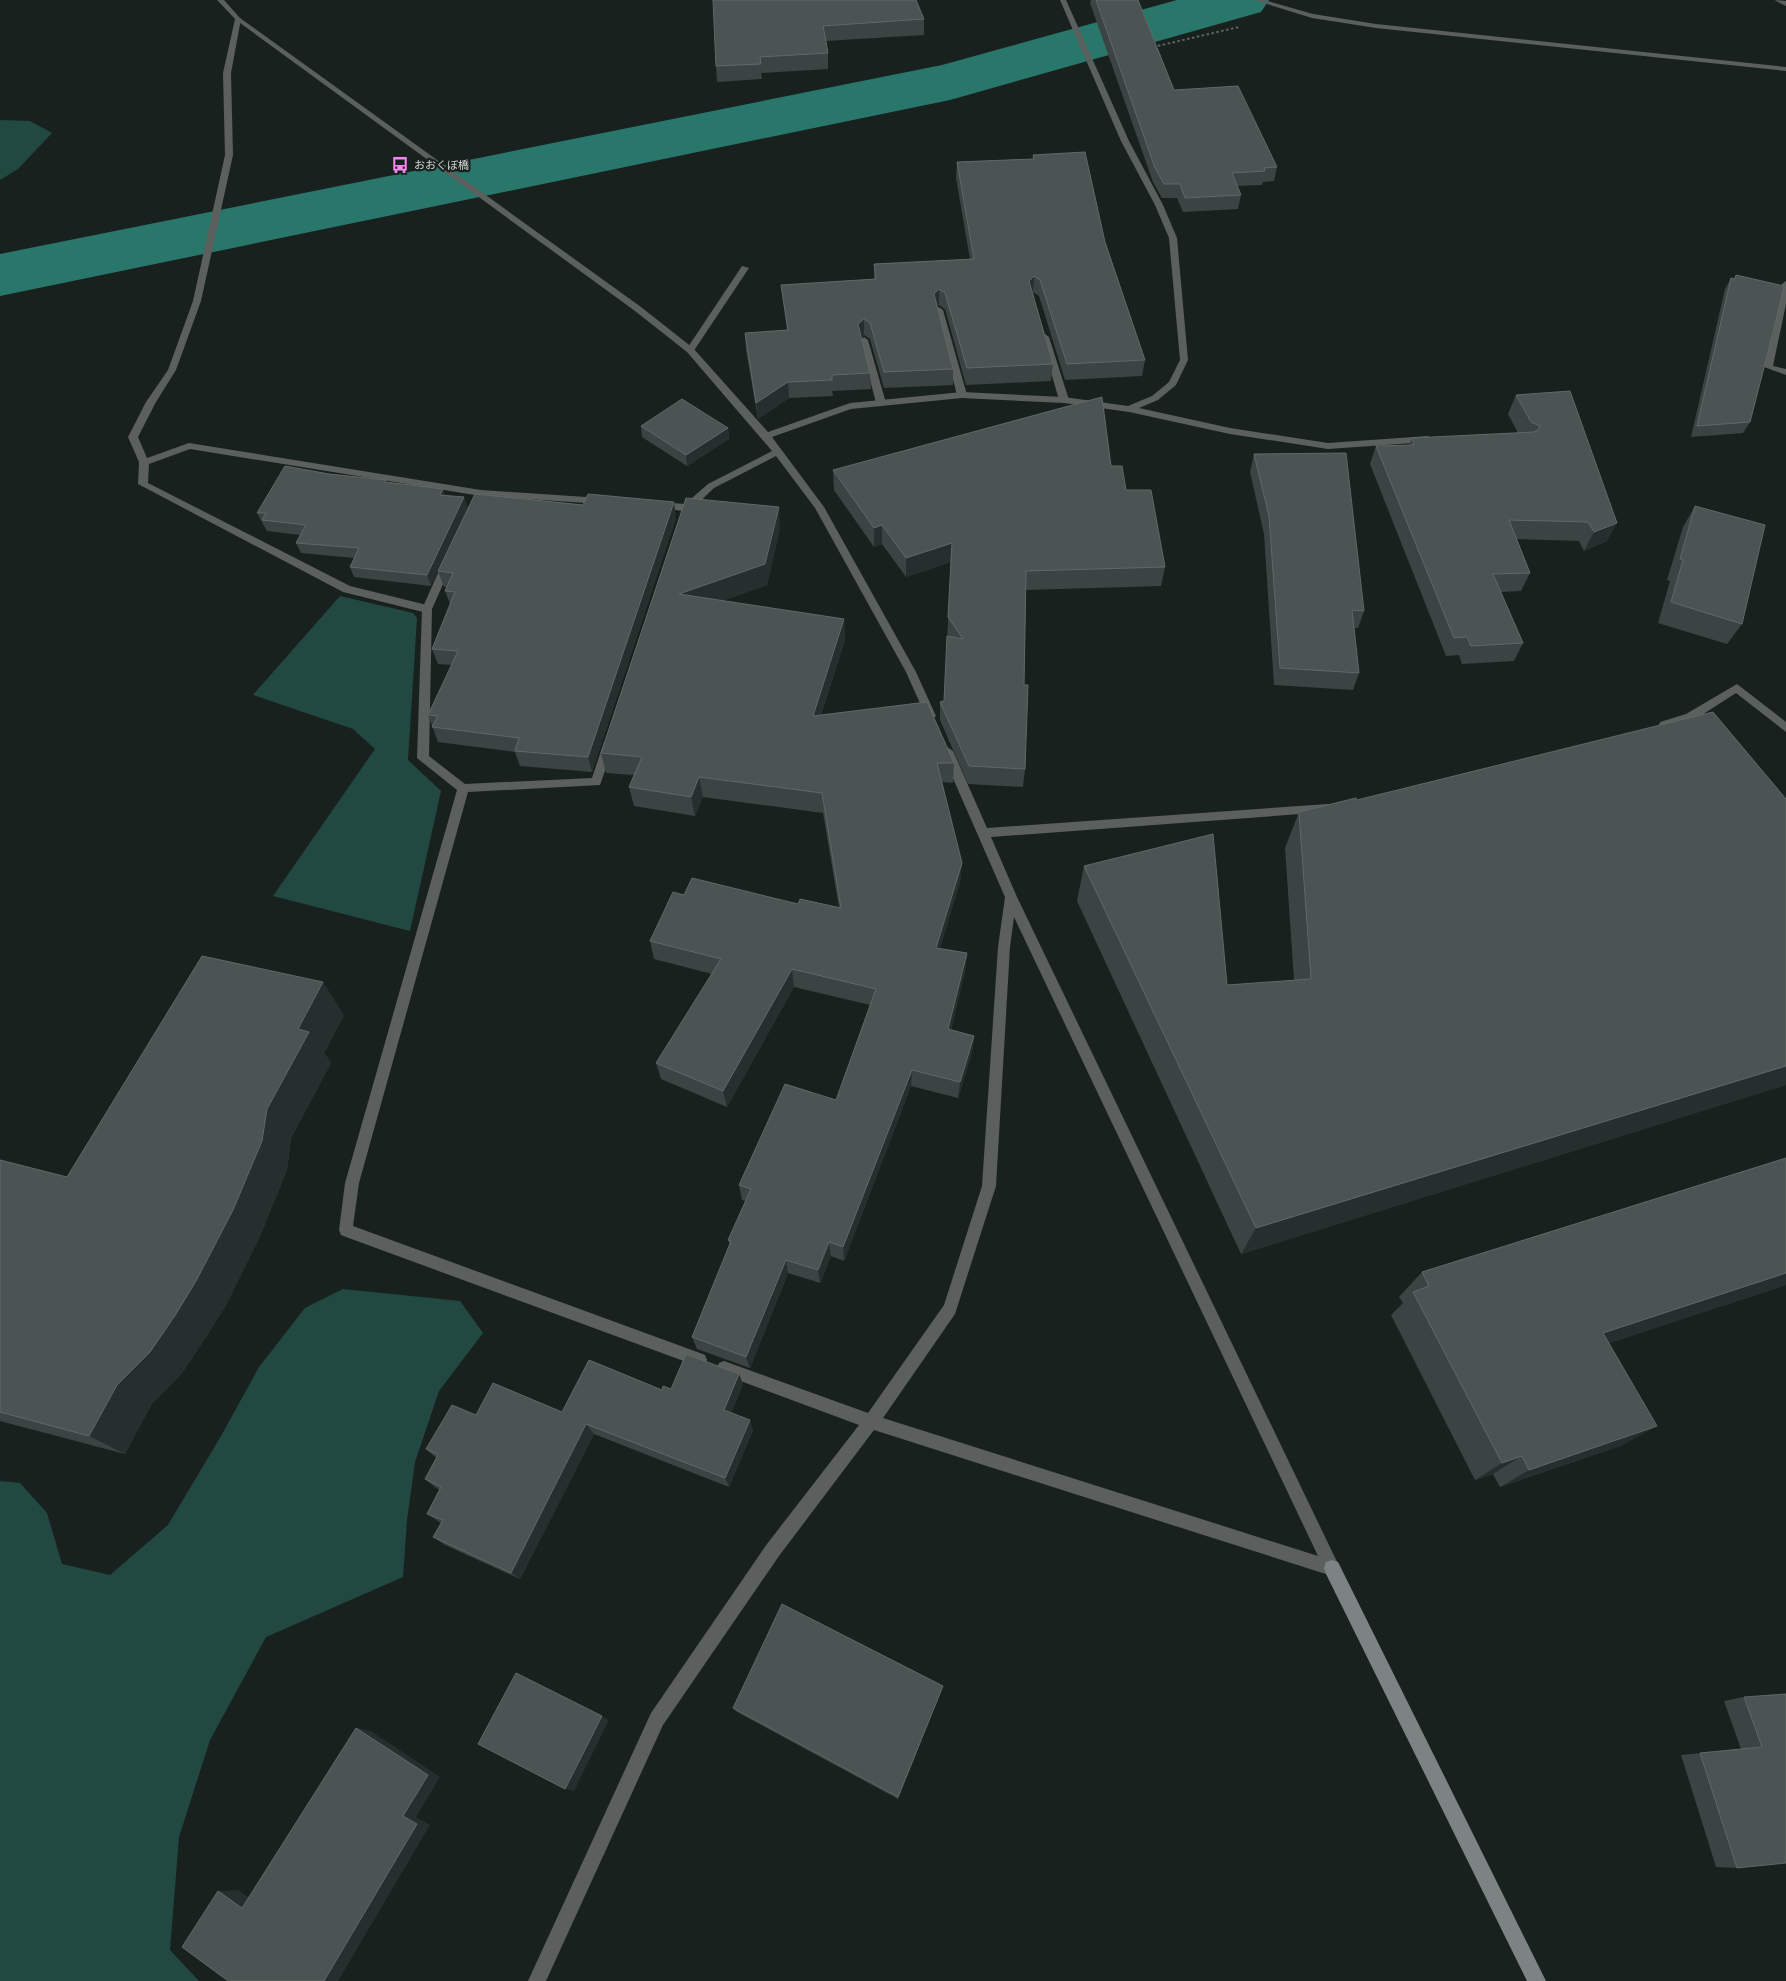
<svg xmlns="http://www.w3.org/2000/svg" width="1786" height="1981" font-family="Mulish,'Noto Sans JP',sans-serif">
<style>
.green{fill:#214942}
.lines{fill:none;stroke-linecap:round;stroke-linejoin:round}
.river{fill:#29776a;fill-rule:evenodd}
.path{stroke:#5d6462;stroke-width:2;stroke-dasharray:2.5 2.5;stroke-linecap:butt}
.lane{fill:#5b5f5e;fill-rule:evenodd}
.street{fill:#5b5f5e;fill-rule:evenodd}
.secondary{fill:#7d8382;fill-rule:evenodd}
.wall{fill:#3c4443}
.shaded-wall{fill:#272f2e}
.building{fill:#4c5453;stroke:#616867}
.labels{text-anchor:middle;stroke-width:4.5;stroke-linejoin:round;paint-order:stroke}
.far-poi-label{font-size:11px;fill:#d1d7d5;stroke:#19211f;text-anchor:start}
</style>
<rect width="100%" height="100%" fill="#19211f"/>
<!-- green -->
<path class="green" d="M0 120 30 121 52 133 18 169 0 180Z
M340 596 413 613 417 618 408 760 441 791 410 931 273 896 375 749 353 729 253 695Z
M343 1289 460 1301 483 1333 439 1391 415 1462 407 1520 403 1577 266 1637 210 1740 179 1837 170 1950 199 1981H0V1481L20 1483 47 1513 62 1564 110 1575 168 1525 221 1436 259 1367 305 1308Z"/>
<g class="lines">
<!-- river -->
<path class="river" d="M1177 0H1269L1261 12 950 100 0 296V254L942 65Z"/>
<!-- path -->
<path class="path" d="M1153 47 1239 27"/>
<!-- lane -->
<path class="lane" d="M238 17 241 19 231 73 233 155 201 301 176 370 156 402 138 437 147 458 189 443 481 490 486 493 481 496 190 449 149 464 148 483 350 586 431 606 432 609 431 612 427 613 343 592 138 484 139 462 128 437 146 402 168 370 193 301 225 155 223 73 235 19Z
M742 266 749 268 693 352H687L686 350Z
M939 307 943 310 967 395 965 397H959L957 395 935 310Z
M1045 334 1049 337 1069 400 1067 402 1064 403 1059 400 1041 337Z
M864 337 868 340 886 403 884 405 881 406 876 403 860 340Z"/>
<!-- street -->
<path class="street" d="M217 0H224L240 18 641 307 693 348 768 432 850 403 962 392 1064 397 1128 406 1152 396 1169 382 1180 360 1169 238 1155 205 1121 141 1060 0H1066L1129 141 1163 205 1177 238 1188 360 1176 385 1158 400 1139 408 1230 428 1328 443 1428 436 1433 439 1428 442 1328 449 1230 434 1129 412 1064 403 962 398 851 409 772 437 824 507 916 672 936 716 931 720 927 719 906 672 815 508 776 456 714 488 689 512 656 507V503L659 502 685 504 708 484 772 451 687 352 635 311 236 20Z
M1254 0H1264L1313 14 1376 24 1786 67V71L1376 28 1312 18Z
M1775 0 1786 1V6L1776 1Z
M1786 281V304L1773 366 1786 369V375L1764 367 1782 284Z
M481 490 601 498 606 501 601 504 484 496 476 512H470L468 510 478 491Z
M447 561 452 564 432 609 429 756 465 784 592 778 604 742 608 741 614 745 600 785 468 792 359 1183 353 1226 700 1353 705 1355 707 1360 705 1365 700 1367 346 1237 341 1235 339 1230 345 1183 457 790 417 758 422 609 442 564Z
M1737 684 1786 722V732L1736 693 1694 720 1664 729 1659 725 1660 722 1686 714Z
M947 747 953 751 987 828 1328 804 1334 808 1328 812 991 837 1017 897 1340 1568 1338 1574 1332 1576 874 1430 779 1556 663 1725 546 1981H528L651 1713 767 1544 859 1425 719 1373 717 1368 719 1363 724 1361 868 1413 944 1305 982 1186 998 947 1005 897 941 751ZM1014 917 1318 1556 883 1418 955 1314 996 1186 1010 947Z"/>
<!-- secondary -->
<path class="secondary" d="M1332 1560 1338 1562 1546 1981H1527L1326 1574 1324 1568 1326 1562Z"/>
</g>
<!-- wall -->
<path class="wall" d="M713 0 924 19V35L826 41 828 53V69L761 73 762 79 717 82 716 66Z
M1091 0H1138L1174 90 1277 167 1274 181 1263 182 1262 185 1237 186 1241 195 1238 209 1183 212 1177 198H1162L1153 182 1090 3Z
M1033 155 1105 242 1145 360 1142 376 1065 380 1039 296 1033 292 1032 293 1053 364 1051 381 966 385 945 309 939 305 937 307 953 369V385L884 388 870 339 864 335 861 338 870 373 871 389 832 391 833 396 789 398 758 419 746 350 745 333 787 330 783 301 781 285 874 279V264L970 259 956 178 957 162 1033 159Z
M1736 275 1750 422 1743 433 1691 437 1725 289 1731 278 1734 279Z
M1570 391 1607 541 1584 551 1579 541 1517 539 1530 573 1521 591 1501 592 1523 643 1514 661 1462 664 1459 655 1446 656 1370 464 1376 446 1409 445 1412 438 1518 433 1508 414 1516 395Z
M641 426 728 428 729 439 687 466 642 437Z
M1254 454 1364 611 1358 628H1354L1359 673 1353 690 1274 685 1264 534 1250 472Z
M1111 466 1126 490 1165 567 1161 586 1026 590 1024 685 1025 769 1023 787 968 784 940 720V702L944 701 951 562 906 577 882 544 874 547 834 490 833 470Z
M329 474 387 483 443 489 431 586 354 577 350 567 354 558 301 553 296 543 300 535 267 531 257 513Z
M1695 506 1742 624 1727 644 1658 623 1670 581 1667 580 1683 527Z
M676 518 592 772 520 766 515 752 438 742 428 715 452 665 438 664 432 649 450 604 445 591 447 587H444L438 571Z
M780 528 767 585 722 601 844 619 845 640 821 715 954 763 953 783 942 782 962 863 960 882 940 948 967 953 965 971 951 1030 974 1036 972 1052 958 1098 911 1086 844 1261 831 1256 820 1283 788 1273 750 1368 697 1349 692 1337 730 1245 728 1240 746 1201 742 1200 739 1185 836 1100 870 1005 794 987 727 1107 661 1079 656 1063 712 974 654 959 650 941 684 895 839 908 823 813 703 797 695 816 634 806 629 787 634 775 606 773 601 753Z
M1786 799V1085L1241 1254 1077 901 1084 866 1227 985 1294 980 1285 848 1299 812 1357 800Z
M344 1015 324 1053 331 1063 291 1138 287 1170 260 1236 226 1305 206 1337 182 1373 151 1405 125 1454 0 1421V1160L67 1177Z
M1786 1158V1285L1609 1343 1623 1445 1500 1487 1493 1474 1475 1480 1391 1315 1403 1303 1399 1297 1422 1272Z
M739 1374 743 1384 731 1413 753 1430 729 1487 594 1434 520 1579 445 1545 433 1537 441 1523 427 1514 440 1490 436 1488 425 1479 436 1458 426 1449 476 1415 562 1412 662 1390 671 1389Z
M943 1686 898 1799 737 1712 733 1708Z
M1786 1694 1737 1868 1716 1867 1681 1755 1741 1749 1724 1701 1744 1697Z"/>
<!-- shaded-wall -->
<path class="shaded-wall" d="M1034 276 1033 292 1027 298 1029 281Z
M939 289V305L933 310 934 294Z
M864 319V335L858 340V324Z
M788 382 789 398 758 419 756 403Z
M728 428 729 439 687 466 686 455Z
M443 489 447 500 440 495Z
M464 497 468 508 431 586 427 575Z
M674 502 676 518 592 772 588 757Z
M779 507 780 528 767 585 682 615 679 594Z
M1617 523 1607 541 1584 551 1594 532Z
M882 525V544L874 547V528Z
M952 543 951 562 906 577V558Z
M844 619 845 640 814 736 813 716Z
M699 777 703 797 695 816 691 797Z
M962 863 960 882 935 965 936 948Z
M967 953 965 971 947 1046 948 1029Z
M792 969 794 987 727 1107 723 1091Z
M323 982 344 1015 324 1053 331 1063 291 1138 287 1170 260 1236 226 1305 206 1337 182 1373 151 1405 125 1454 89 1436 267 1109 298 1029Z
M974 1036 972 1052 958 1098 960 1082Z
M1786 1066V1085L1241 1254 1256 1228Z
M912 1070 911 1086 844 1261 843 1247Z
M829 1242 831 1256 820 1283 818 1270Z
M786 1260 788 1273 750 1368 746 1357Z
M1786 1273V1285L1572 1355 1603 1333Z
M739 1374 743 1384 728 1420 724 1410Z
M750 1420 753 1430 729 1487 725 1478Z
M586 1424 594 1434 520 1579 511 1573Z
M1657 1426 1623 1445 1500 1487 1529 1470Z
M1522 1456 1493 1474 1475 1480 1502 1463Z
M526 1678 609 1720 574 1791 565 1789Z
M356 1728 371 1731 440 1777 416 1817 430 1825 338 1981H324L403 1816Z
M238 1890 260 1906 242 1908 218 1891Z"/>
<!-- building -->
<path class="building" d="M713 0H916L924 19 823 26 828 53 760 57 761 64 716 66Z
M1096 0H1138L1174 90 1238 86 1277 167 1264 168 1265 171 1232 173 1241 195 1185 198 1180 184H1164L1155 168Z
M1085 152 1105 242 1145 360 1067 364 1040 280 1034 276 1029 281 1053 364 967 368 945 293 939 289 934 294 953 369 884 372 870 323 864 319 858 324 870 373 832 375V380L788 382 756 403 745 333 788 330 781 285 876 279 874 264 974 259 957 162 1034 159 1033 155Z
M1736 275 1784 286 1776 321 1750 422 1697 426 1731 278 1735 279Z
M1570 391 1617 523 1594 532 1588 522 1509 520 1530 573 1493 574 1523 643 1471 646 1467 637 1454 638 1376 446 1414 445 1412 438 1534 432 1539 429 1540 426 1531 422 1516 395Z
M1102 397 1111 466H1122L1126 490H1151L1165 567 1026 571 1024 685H1028L1025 769 969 766 940 702 944 701 947 636 963 639 948 617 952 543 906 558 882 525 874 528 833 470Z
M682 399 728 428 686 455 641 426Z
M1346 453 1364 611 1352 610 1359 673 1280 668 1269 516 1254 454Z
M285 466 329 474 386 480 385 482 443 489 440 495 464 497 427 575 350 567 359 548 296 543 306 525 262 520 266 513H257Z
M475 494 583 505 588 494 674 502 588 757 515 751 519 738 432 727 438 716 428 715 458 651 432 649 455 592 445 591 453 573 438 571Z
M686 498 779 507 765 564 679 594 844 619 813 716 927 702 954 763H937L962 863 936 948 967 953 948 1029 974 1036 960 1082 912 1070 843 1247 829 1242 818 1270 786 1260 746 1357 692 1337 731 1241 728 1240 751 1189 739 1185 785 1084 836 1100 876 989 792 969 723 1091 656 1063 721 959 650 941 673 892 684 895 692 878 798 904 800 899 841 908 822 793 699 777 691 797 629 787 642 757 601 753Z
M1695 506 1765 525 1742 624 1671 602 1683 560 1680 559Z
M1713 712 1786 799V1066L1256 1228 1084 866 1213 834 1227 985 1311 979 1299 812 1356 798 1357 800Z
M202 956 323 982 298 1029 309 1032 267 1109 262 1141 233 1210 196 1281 176 1314 150 1352 117 1385 89 1436 0 1412V1160L67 1177Z
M1786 1158V1273L1603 1333 1657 1426 1529 1470 1522 1456 1502 1463 1413 1292 1429 1286 1422 1272Z
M686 1354 739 1374 724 1410 750 1420 725 1478 586 1424 511 1573 433 1537 443 1520 427 1514 441 1487 425 1479 438 1455 426 1449 452 1405 476 1415 493 1383 562 1412 589 1360 662 1390 663 1386 671 1389Z
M782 1604 943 1686 898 1797 733 1708Z
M516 1673 602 1716 565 1789 478 1744Z
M1786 1694V1863L1737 1868 1700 1753 1762 1747 1744 1697Z
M356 1728 428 1775 403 1816 417 1824 324 1981H228L182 1947 218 1891 242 1908Z"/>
<!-- icons -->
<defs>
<g id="bus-bare" transform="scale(1.35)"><path d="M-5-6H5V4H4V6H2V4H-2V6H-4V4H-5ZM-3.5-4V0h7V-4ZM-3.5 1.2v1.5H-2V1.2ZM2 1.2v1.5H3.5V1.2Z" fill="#f688ed" stroke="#19211f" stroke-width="2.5" paint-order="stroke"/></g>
</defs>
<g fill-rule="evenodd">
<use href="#bus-bare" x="400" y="165"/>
</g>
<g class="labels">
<!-- far-poi labels -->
<g class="far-poi-label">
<text x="414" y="169">おおくぼ橋</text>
</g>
</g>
</svg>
